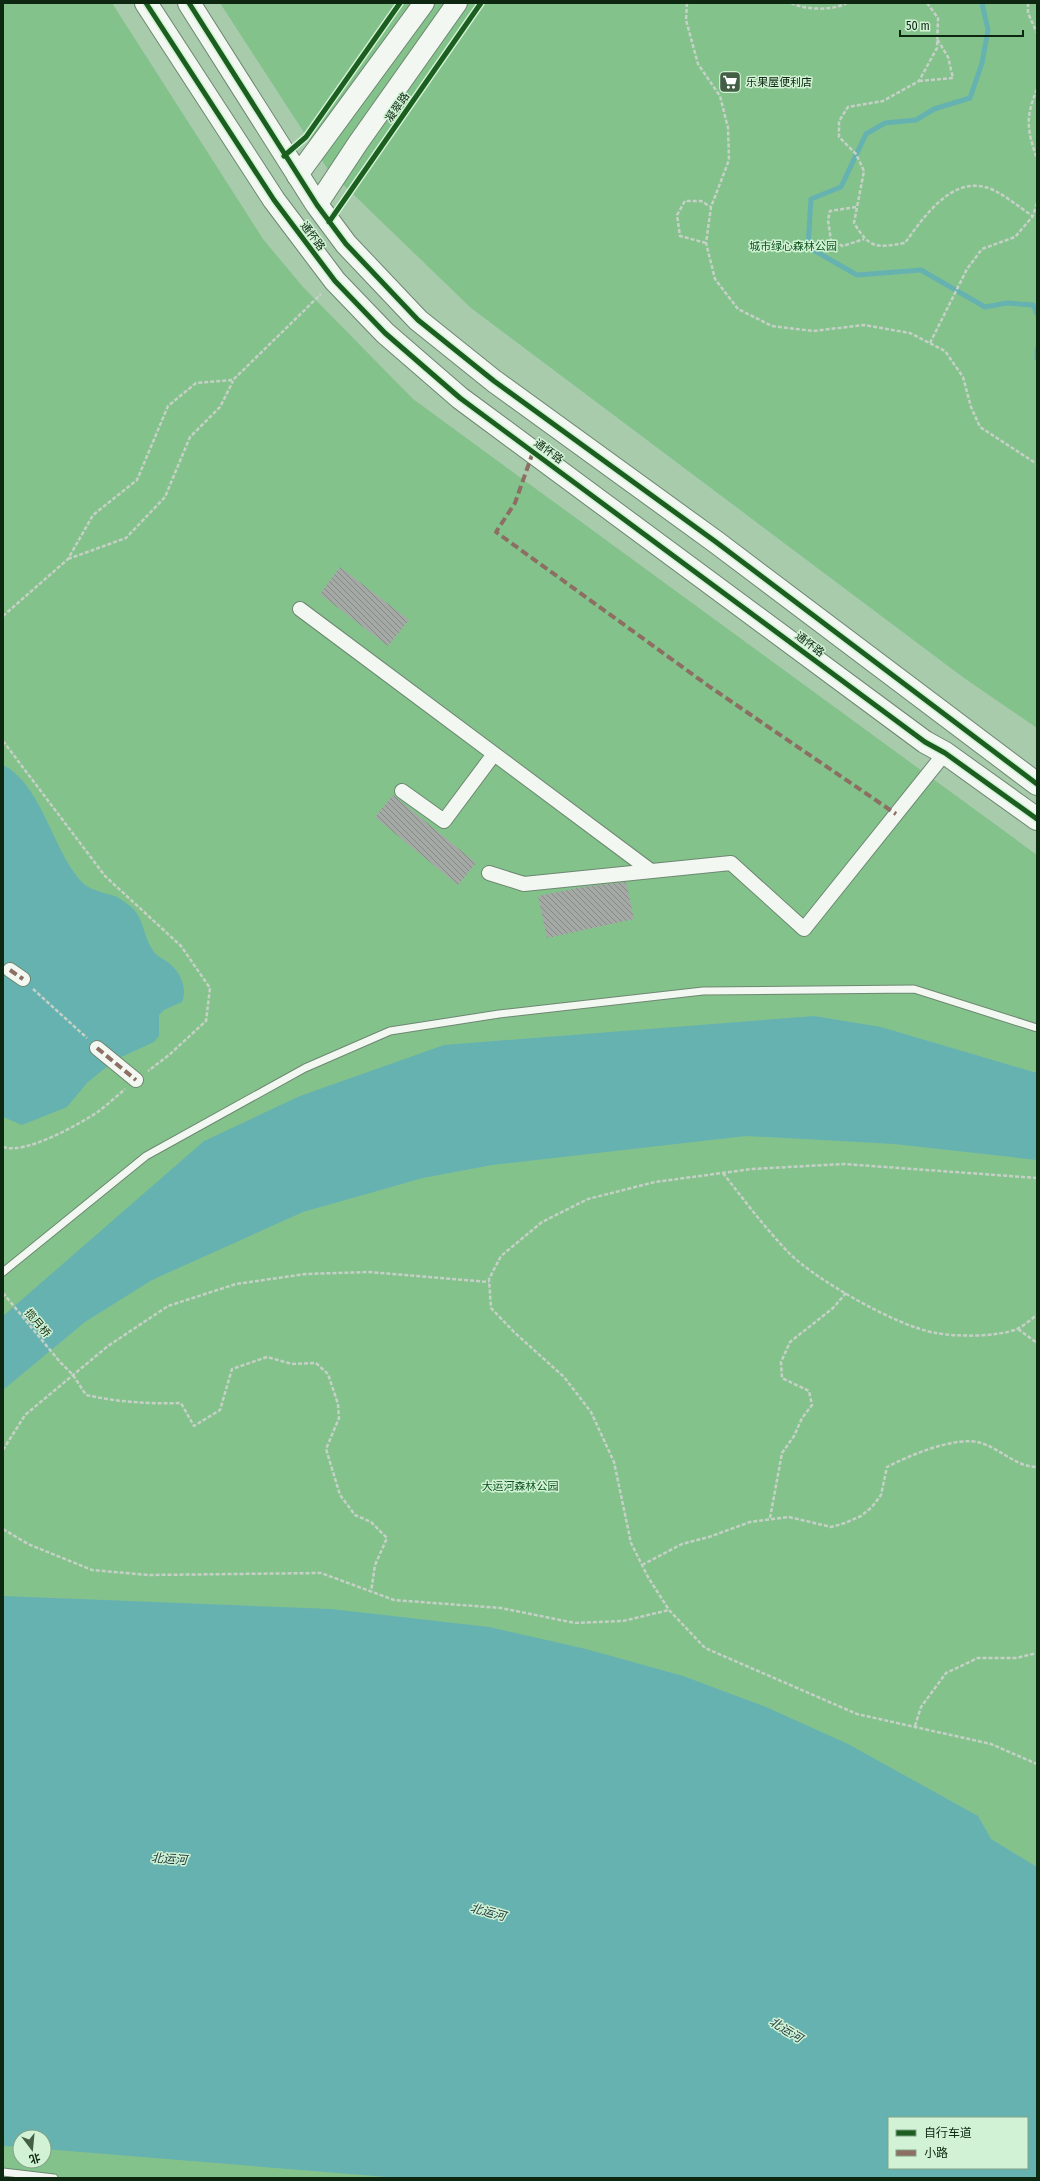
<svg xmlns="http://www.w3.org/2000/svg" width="1040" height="2181" font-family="'Fira Sans Condensed','Noto Sans SC',sans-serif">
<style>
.green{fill:#84c28c;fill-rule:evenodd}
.water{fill:#66b2b1;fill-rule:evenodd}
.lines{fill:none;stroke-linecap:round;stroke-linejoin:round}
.stream{stroke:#66b2b1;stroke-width:5}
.building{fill:url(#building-back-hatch)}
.lane-casing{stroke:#6c8870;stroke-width:9}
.street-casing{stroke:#6c8870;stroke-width:16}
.secondary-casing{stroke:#6c8870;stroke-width:22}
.primary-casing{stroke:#6c8870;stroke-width:24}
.path{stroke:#c5d0c6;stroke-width:2.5;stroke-dasharray:4 2;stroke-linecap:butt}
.lane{stroke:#f2f7f2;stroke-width:7}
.street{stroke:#f2f7f2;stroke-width:14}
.secondary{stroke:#f2f7f2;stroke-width:20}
.primary{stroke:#f2f7f2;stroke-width:22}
.quiet{stroke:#8d6e63;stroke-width:4;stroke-dasharray:8 4;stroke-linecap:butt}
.cycleway-casing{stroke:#d1f2d4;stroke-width:8}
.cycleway{stroke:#1b5e20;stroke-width:5}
.labels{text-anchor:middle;stroke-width:3;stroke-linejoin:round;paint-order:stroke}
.poi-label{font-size:11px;fill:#0d2711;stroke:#d1f2d4;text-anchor:start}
.street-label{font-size:11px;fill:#0d2711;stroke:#d1f2d4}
.park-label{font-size:11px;fill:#0c531e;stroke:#d1f2d4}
.water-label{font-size:12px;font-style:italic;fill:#203d41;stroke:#d1f2d4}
</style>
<defs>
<pattern id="building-back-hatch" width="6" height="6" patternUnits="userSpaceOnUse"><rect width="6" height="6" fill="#a4a9a6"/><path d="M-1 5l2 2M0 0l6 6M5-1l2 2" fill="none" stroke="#848a86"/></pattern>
</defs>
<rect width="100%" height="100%" fill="#a8cbab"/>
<!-- green -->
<path class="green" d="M3 3H112L263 239 303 287 413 399 1037 855V2178H3ZM889 2118H1027V2168H889ZM20 2137H44V2161H20Z
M220 3H1037V728L964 678 471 308 329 171Z"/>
<!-- water -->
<path class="water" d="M3 765C43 785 53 854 84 884 93 891 105 893 115 896 120 898 126 903 130 906 144 917 143 935 152 949 157 958 164 958 170 964 180 972 188 989 182 1002L164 1010 159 1015V1036L154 1042 115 1060 87 1083 67 1107 22 1125 3 1117Z
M814 1016 881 1027 1037 1073V1160L894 1144 746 1136 492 1165 423 1178 303 1212 152 1280 85 1322 3 1390V1316L204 1141 300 1096 444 1045Z
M3 1596 331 1609 489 1627 586 1649 683 1676 766 1707 848 1744 978 1816 991 1839 1037 1867V2178H399L44 2149V2137H20V2147L3 2146ZM889 2118H1027V2168H889Z"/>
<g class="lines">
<!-- stream -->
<path class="stream" d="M982 3 988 30 982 63 970 98 934 109 916 120 885 123 866 134 841 187 811 199 808 247 857 275 921 270 985 307 1007 303 1033 305 1037 314
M1037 349V358"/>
</g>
<!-- building -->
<path class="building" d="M340 567 409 620 388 646 320 594Z
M393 795 476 863 458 885 375 817Z
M626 882 634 919 547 938 538 896 583 887Z"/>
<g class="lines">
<!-- lane casing -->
<g class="lane-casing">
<path id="lane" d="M3 1272 146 1156 305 1068 390 1031 499 1014 703 991 914 989 1037 1028
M3 2172 54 2178"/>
</g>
<!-- street casing -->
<g class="street-casing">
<path id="street" d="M300 609 651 871
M402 791 444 821 494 754
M489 873 524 884 731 863 804 929 945 753
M10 970 23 979
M97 1048 136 1080"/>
</g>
<!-- secondary casing -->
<g class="secondary-casing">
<path id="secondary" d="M297 176 424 3
M317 205 358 143 457 3"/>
</g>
<!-- primary casing -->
<g class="primary-casing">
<path id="primary" d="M146 3 274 200 335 281 385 333 460 398 925 742 945 753 1037 819
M189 3 317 205 346 244 418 320 494 381 716 542 1037 784"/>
</g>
<!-- path -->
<path class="path" d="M687 3 686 20 698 64 720 96 728 128 729 160 711 207 706 243 715 279 738 309 772 326 813 331 864 325 910 333 945 351 963 377 971 407 980 427 1037 464
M791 3C805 10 832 11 847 3
M927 3 938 18 937 48 919 81 883 101 848 107 839 121V137L856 154 864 171 854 223C870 249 876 248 905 243 923 218 950 178 985 187 999 190 1020 208 1033 216
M1028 3V13L1037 33
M919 81 953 78 948 57 937 39
M1037 89C1025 119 1027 129 1037 159
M856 207 830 211 828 220 831 241 843 246 864 239
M706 243 680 236 677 215 685 201H701L711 207
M930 343 967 269 982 249 1015 237 1033 216 1037 203
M68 559 126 538 165 497 190 437 220 407 233 381
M3 616 68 559 93 515 137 480 168 406 196 383 233 380 321 294
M3 741 105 876 181 946 210 988 206 1021 169 1055 148 1071
M33 989 87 1038
M3 1147C25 1155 80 1124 99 1111 108 1104 117 1096 125 1089
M723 1173C744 1200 765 1228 789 1253 816 1280 898 1327 936 1333 957 1337 998 1337 1017 1329 1024 1326 1031 1319 1037 1315
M1037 1178 844 1164 752 1169 655 1182 588 1199 542 1222 501 1256 489 1279 491 1308 514 1332 564 1377 591 1412 614 1462 631 1543 648 1577 669 1610 705 1648 857 1714 991 1744 1037 1764
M3 1293 60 1362 73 1375 86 1395C118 1402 148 1404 181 1403L194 1426 220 1410 232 1369 267 1357 292 1364 316 1363 328 1374 338 1404 339 1418 326 1449 340 1495 355 1515 371 1522 387 1538 375 1565 371 1592
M1018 1329 1037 1343
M3 1450 25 1415 108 1346 168 1306 236 1284 306 1274 369 1272 489 1282
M770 1518 782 1453 794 1436 802 1418 812 1405 809 1391 782 1378 781 1362 790 1342 833 1308 846 1293
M3 1529 28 1544 92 1570 148 1575 321 1573 394 1600 501 1608 575 1623 623 1621 669 1610
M642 1565 682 1544 709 1537 750 1522 789 1517 831 1527 845 1523 861 1516 872 1507 881 1495 887 1467C908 1456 957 1435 981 1443 1001 1449 1016 1467 1037 1467
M915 1726 921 1707 946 1673 978 1658H1016L1037 1653"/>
<!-- lane -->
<use href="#lane" class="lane"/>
<!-- street -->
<use href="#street" class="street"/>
<!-- secondary -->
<use href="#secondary" class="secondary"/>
<!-- primary -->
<use href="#primary" class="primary"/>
<!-- quiet -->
<path class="quiet" d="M533 452 515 503 496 532 710 687 896 814
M10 970 23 979
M97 1048 136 1080"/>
<!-- cycleway casing -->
<g class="cycleway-casing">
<path id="cycleway" d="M146 3 274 200 335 281 385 333 460 398 925 742 945 753 1037 819
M189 3 317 205 346 244 418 320 494 381 716 542 1037 784
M284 156 306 137 400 3
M329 222 481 3"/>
</g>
<!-- cycleway -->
<use href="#cycleway" class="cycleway"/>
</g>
<!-- icons -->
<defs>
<g id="supermarket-square" transform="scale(1.15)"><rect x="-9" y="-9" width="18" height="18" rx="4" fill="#436047" stroke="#d1f2d4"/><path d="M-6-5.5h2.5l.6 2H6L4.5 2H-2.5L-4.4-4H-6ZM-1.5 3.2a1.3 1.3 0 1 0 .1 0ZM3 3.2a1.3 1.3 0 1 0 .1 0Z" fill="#fff"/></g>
</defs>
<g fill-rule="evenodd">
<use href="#supermarket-square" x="730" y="82"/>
</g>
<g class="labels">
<!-- poi labels -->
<g class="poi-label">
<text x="746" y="86">乐果屋便利店</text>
</g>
<!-- street labels -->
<g class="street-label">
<text transform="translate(397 107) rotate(-56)" y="4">凝翠路</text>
<text transform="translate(313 236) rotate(53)" y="4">通怀路</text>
<text transform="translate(549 451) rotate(36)" y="4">通怀路</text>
<text transform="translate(810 644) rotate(37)" y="4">通怀路</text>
<text transform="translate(38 1323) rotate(50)" y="4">揽月桥</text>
</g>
<!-- park labels -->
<g class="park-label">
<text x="793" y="250">城市绿心森林公园</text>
<text x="520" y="1490">大运河森林公园</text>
</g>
<!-- water labels -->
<g class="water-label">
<text transform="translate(169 1859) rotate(4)" y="4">北运河</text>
<text transform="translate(488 1912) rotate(15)" y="4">北运河</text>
<text transform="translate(786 2030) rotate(32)" y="4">北运河</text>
</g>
</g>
<!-- border -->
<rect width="1040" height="2181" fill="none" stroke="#0d2711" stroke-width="8"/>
<!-- legend -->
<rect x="888" y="2117" width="140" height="52" fill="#d1f2d4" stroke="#83a186"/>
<rect x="896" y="2130" width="20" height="6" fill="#1b5e20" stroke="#83a186"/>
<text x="924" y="2137" font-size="12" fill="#0d2711">自行车道</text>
<rect x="896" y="2150" width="20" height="6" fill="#8d6e63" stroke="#83a186"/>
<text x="924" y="2157" font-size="12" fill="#0d2711">小路</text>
<!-- north arrow -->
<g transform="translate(32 2149) rotate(164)"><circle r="19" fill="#d1f2d4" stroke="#83a186"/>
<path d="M0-3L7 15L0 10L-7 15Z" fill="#436047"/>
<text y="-6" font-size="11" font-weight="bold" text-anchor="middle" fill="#0d2711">北</text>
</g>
<!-- scale -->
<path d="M900 30v6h123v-6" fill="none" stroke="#0d2711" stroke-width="2"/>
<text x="906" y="30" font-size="12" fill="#0d2711" stroke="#d1f2d4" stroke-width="3" paint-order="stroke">50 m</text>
</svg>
